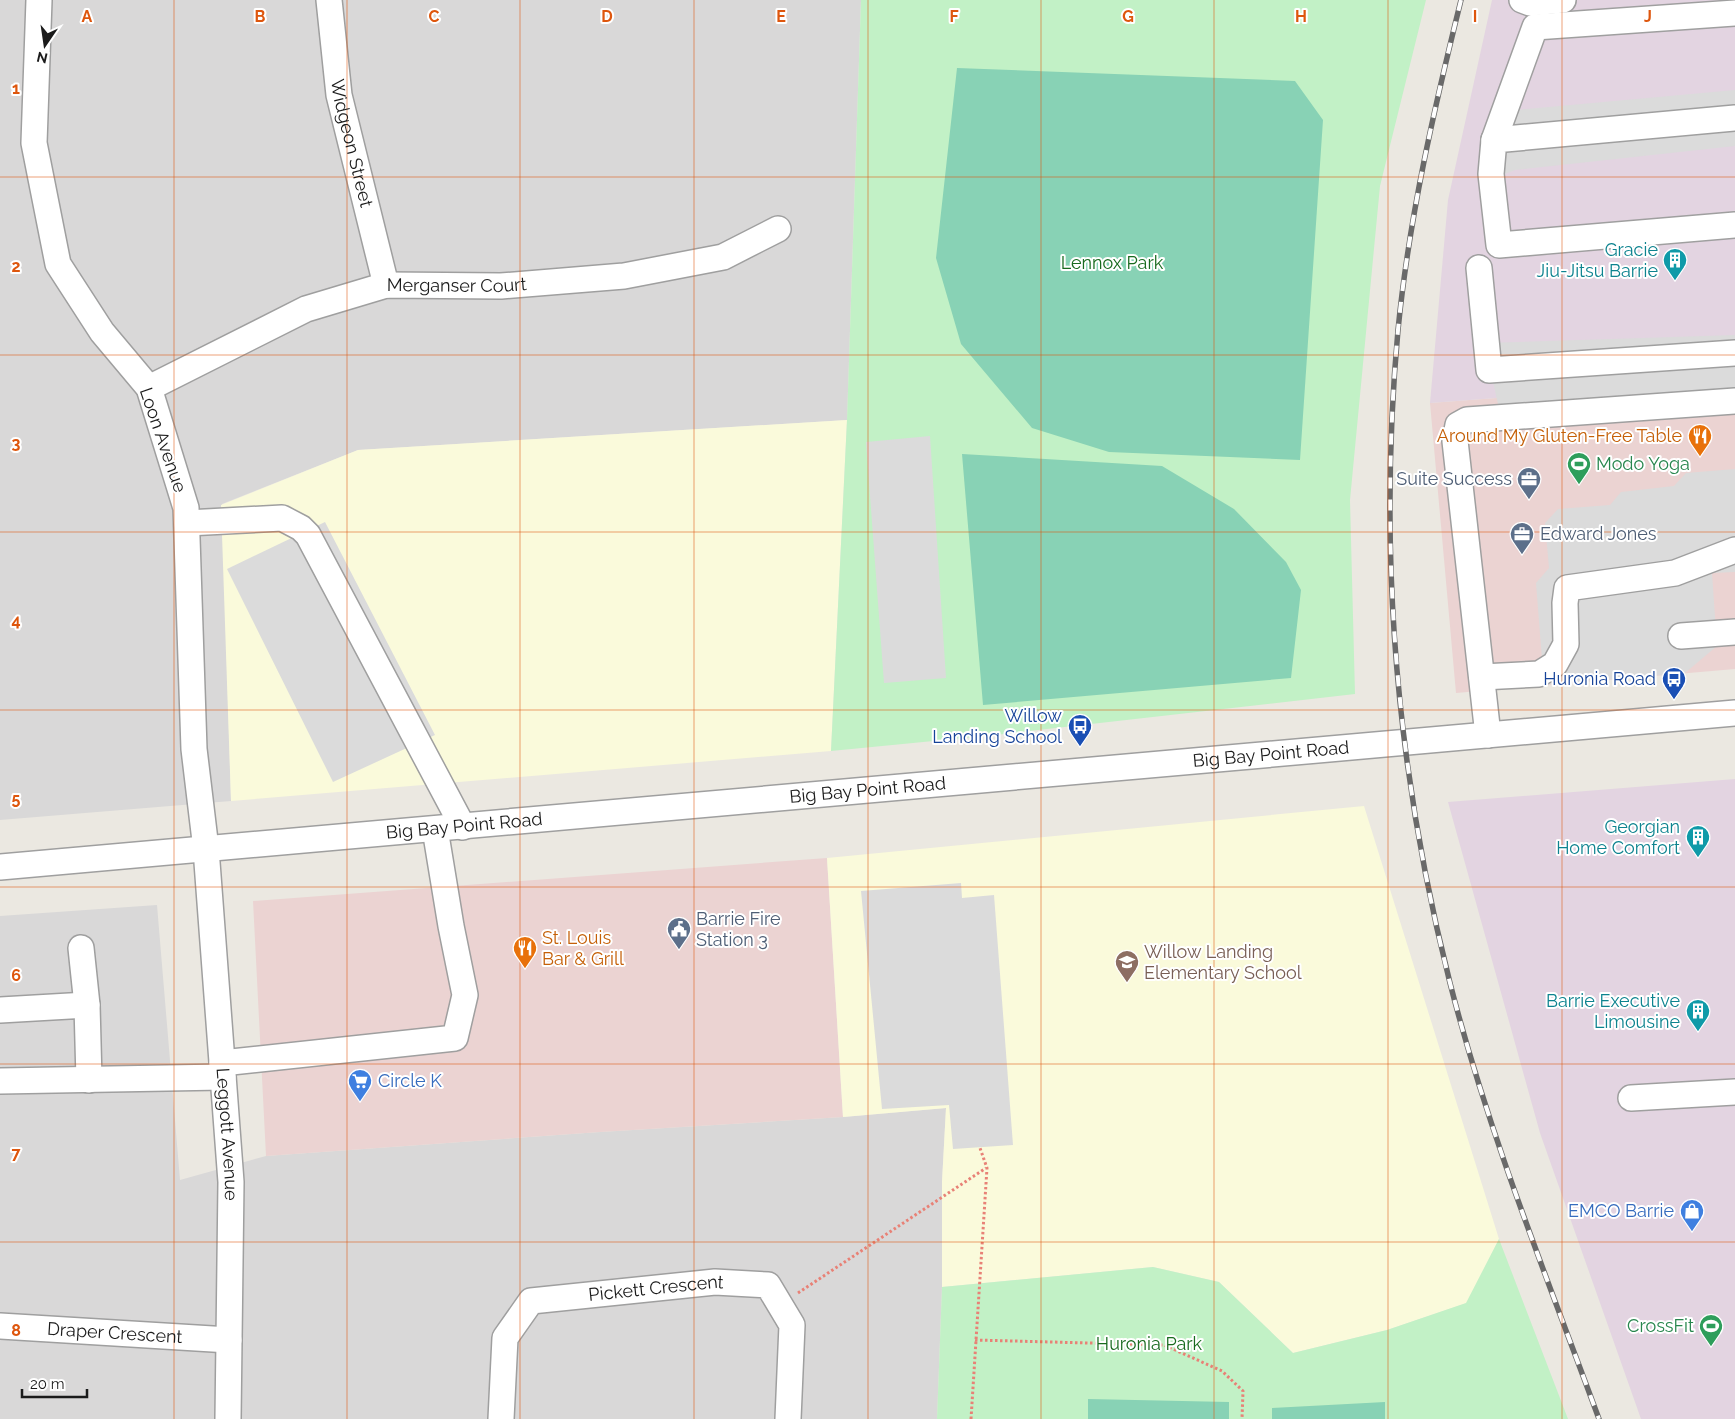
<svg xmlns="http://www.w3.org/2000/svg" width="1735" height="1419" font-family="Raleway,sans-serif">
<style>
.residential{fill:#d9d8d8}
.commercial{fill:#ebd3d2}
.industrial{fill:#e3d4e1}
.education{fill:#fafadb}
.park{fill:#c2f1c6}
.pitch{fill:#88d2b5}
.parking{fill:#dbdbdb}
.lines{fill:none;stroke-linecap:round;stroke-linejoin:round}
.minor-casing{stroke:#9f9f9f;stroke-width:28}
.path{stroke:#e88176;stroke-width:3;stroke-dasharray:2.5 2.5;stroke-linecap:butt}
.minor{stroke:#fff;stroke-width:25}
.rail-casing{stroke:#696969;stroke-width:5.5}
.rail{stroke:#fff;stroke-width:4;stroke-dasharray:11;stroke-linecap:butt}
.grid{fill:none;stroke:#de560d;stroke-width:1;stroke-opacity:0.55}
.labels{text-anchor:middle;stroke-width:4;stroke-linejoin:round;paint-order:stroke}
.street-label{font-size:18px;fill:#1b1b1b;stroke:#fff}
.culture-label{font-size:18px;fill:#0d838f;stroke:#fff;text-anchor:end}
.park-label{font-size:18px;fill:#186a1e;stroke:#fff}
.food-label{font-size:18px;fill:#c56008;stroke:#fff;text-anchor:end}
.leisure-label{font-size:18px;fill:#27864d;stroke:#fff;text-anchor:start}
.service-label{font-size:18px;fill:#4e5e75;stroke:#fff;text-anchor:start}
.transit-label{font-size:18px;fill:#164399;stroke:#fff;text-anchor:end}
.education-label{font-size:18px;fill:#785e54;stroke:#fff;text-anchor:start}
.shop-label{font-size:18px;fill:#366cbe;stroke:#fff;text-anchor:start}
.grid-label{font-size:16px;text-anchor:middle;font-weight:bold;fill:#de560d;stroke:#fff;stroke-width:4;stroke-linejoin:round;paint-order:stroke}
</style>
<rect width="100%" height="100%" fill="#ebe8e1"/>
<!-- residential -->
<path class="residential" d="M0 0H861L847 420 358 450 222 504 231 801 0 820Z
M157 905 180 1180 266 1156 600 1132 843 1117 946 1108 942 1182V1287L937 1419H0V916Z"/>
<!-- commercial -->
<path class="commercial" d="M1735 380V669L1456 693 1430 403Z
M827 858 843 1117 600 1132 266 1156 253 901Z"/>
<!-- industrial -->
<path class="industrial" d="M1492 0H1735V380L1430 403 1448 200Z
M1735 779V1419H1641L1540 1133 1448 802Z"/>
<!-- education -->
<path class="education" d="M847 420 831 751 231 801 221 505 358 450Z
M1364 806 1499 1239 1467 1303 1387 1330 1293 1353 1219 1282 1153 1267 942 1287V1182L946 1108 843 1117 827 858Z"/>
<!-- park -->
<path class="park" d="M861 0H1426L1380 186 1350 500 1355 694 995 735 831 751 847 420Z
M1499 1239 1568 1419H937L942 1287 1153 1267 1219 1282 1293 1353 1387 1330 1466 1303Z"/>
<!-- pitch -->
<path class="pitch" d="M957 68 1295 81 1323 120 1300 460 1109 452 1032 428 961 344 936 258Z
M962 454 1162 466 1234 509 1286 562 1301 590 1291 678 983 705Z
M1088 1399 1229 1402V1419H1088Z
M1385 1402V1419H1272V1408Z"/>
<!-- parking -->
<path class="parking" d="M1735 90V146L1515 170 1485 182 1493 112Z
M1735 335V411L1501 417 1484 343Z
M930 436 946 678 884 683 866 442Z
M1735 469V572L1712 573 1717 646 1685 673 1544 685 1536 583 1549 568 1545 523 1558 509 1610 505 1621 492 1674 486 1686 473Z
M325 522 435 735 333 782 227 569Z
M961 883 962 898 994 895 1013 1145 953 1149 949 1105 882 1109 861 891Z"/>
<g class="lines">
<!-- minor casing -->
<g class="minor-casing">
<g id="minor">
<path id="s1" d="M39 0 34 143 58 264 102 332 149 388 186 508 194 749 206 849 231 1182 228 1419"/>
<path id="s2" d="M329 0 339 95 386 285"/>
<path d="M1522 0 1530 3 1563 0"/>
<path d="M1735 118 1494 140 1491 174 1499 245 1735 225"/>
<path d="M1494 140 1535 27 1735 13"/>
<path d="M1479 268 1489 370 1735 353"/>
<path id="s3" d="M149 388 306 309 386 285 501 286 624 276 723 257 778 229"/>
<path d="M187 523 282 518 301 528 308 535 463 827"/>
<path d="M1681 636 1735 632"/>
<path d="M1482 677 1539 674 1555 664 1566 644 1565 603 1567 588 1675 573 1735 550"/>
<path d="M1488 735 1455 441 1458 425 1467 420 1735 401"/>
<path id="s4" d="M0 867 1735 713"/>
<path d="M81 948 87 1005"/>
<path d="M0 1010 87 1005 89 1080"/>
<path d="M222 1063 455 1038 465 995 451 926 435 829"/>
<path d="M0 1081 223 1077"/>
<path d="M1631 1098 1735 1092"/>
<path id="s5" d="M0 1326 229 1340"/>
<path id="s6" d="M501 1419 505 1338 531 1301 715 1282 768 1285 792 1325 788 1419"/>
</g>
</g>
<!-- path -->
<path class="path" d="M798 1293 986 1168
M975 1340 1164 1345 1222 1371 1243 1391 1242 1419
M971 1419 987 1168 980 1148"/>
<!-- minor -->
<use href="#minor" class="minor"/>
<!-- rail casing -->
<g class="rail-casing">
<path id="rail" d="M1461 0C1434 109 1409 218 1398 330 1378 549 1396 770 1450 983 1488 1132 1546 1275 1599 1419"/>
</g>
<!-- rail -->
<use href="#rail" class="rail"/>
</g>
<!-- grid -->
<path class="grid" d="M174 0V1419M347 0V1419M520 0V1419M694 0V1419M868 0V1419M1041 0V1419M1214 0V1419M1388 0V1419M1562 0V1419M0 177H1735M0 355H1735M0 532H1735M0 710H1735M0 887H1735M0 1064H1735M0 1242H1735"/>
<!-- icons -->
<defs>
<g id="building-pin" transform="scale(1.25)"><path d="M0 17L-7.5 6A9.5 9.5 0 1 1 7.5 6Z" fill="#0f9aa8" stroke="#fff"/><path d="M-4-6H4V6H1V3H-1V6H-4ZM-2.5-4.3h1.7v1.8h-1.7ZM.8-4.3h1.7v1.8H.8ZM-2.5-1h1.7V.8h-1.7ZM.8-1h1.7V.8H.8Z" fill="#fff"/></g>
<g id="restaurant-pin" transform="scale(1.25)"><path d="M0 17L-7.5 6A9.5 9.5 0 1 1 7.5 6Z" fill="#e8710a" stroke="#fff"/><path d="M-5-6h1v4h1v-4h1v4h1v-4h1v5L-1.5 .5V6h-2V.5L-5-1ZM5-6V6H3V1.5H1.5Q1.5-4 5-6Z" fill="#fff"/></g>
<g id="stadium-pin" transform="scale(1.25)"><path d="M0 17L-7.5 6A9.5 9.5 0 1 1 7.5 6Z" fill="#2e9e5b" stroke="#fff"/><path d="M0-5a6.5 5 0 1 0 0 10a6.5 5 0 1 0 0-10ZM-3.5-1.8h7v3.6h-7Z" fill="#fff"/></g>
<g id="office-pin" transform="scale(1.25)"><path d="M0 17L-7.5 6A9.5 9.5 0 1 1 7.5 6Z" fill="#5c6f8a" stroke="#fff"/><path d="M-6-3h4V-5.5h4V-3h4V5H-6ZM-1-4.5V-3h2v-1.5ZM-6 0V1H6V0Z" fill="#fff"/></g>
<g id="bus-pin" transform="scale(1.25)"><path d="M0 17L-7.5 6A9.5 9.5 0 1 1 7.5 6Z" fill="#1a4fb4" stroke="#fff"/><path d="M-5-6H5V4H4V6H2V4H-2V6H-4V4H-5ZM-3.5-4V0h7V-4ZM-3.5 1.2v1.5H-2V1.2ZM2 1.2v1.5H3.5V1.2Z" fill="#fff"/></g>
<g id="civic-pin" transform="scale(1.25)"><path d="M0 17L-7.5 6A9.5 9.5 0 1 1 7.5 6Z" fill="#5c6f8a" stroke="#fff"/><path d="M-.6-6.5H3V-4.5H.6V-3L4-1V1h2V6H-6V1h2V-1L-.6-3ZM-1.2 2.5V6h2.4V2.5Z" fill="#fff"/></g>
<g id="school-pin" transform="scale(1.25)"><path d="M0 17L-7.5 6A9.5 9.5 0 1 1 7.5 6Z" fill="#8d6e63" stroke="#fff"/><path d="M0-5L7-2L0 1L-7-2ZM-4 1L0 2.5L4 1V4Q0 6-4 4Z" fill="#fff"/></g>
<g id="supermarket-pin" transform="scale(1.25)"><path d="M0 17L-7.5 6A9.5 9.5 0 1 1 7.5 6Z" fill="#3f7fe0" stroke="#fff"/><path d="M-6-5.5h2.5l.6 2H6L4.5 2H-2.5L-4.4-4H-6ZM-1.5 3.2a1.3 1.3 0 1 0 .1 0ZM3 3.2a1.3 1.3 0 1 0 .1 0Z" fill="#fff"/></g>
<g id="shop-pin" transform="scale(1.25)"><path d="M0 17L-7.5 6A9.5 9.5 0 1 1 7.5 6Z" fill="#3f7fe0" stroke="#fff"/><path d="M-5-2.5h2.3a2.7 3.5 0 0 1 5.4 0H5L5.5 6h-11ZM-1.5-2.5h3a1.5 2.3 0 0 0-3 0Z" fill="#fff"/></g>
</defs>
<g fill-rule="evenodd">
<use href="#building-pin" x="1675" y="260"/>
<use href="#restaurant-pin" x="1700" y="436"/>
<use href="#stadium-pin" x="1579" y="464"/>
<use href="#office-pin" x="1529" y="479"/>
<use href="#office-pin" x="1522" y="534"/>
<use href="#bus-pin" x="1674" y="679"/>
<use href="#bus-pin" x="1080" y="726"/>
<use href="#building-pin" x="1698" y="837"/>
<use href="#civic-pin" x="679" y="929"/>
<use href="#restaurant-pin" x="525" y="948"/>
<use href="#school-pin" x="1127" y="962"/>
<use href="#building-pin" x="1698" y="1011"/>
<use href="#supermarket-pin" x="360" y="1081"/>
<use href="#shop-pin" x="1692" y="1211"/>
<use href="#stadium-pin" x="1711" y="1326"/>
</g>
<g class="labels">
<!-- street labels -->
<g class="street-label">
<text dy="6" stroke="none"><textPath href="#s2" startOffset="145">Widgeon Street</textPath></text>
<text dy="6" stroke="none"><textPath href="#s3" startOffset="330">Merganser Court</textPath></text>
<text transform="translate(163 440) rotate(71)" y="6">Loon Avenue</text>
<text dy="6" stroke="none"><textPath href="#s4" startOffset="1276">Big Bay Point Road</textPath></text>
<text dy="6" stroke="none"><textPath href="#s4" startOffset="871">Big Bay Point Road</textPath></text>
<text dy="6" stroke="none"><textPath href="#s4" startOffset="466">Big Bay Point Road</textPath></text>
<text dy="6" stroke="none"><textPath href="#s1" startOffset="1174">Leggott Avenue</textPath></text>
<text dy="6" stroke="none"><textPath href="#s6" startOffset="252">Pickett Crescent</textPath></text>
<text dy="6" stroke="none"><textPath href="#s5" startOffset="115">Draper Crescent</textPath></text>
</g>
<!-- culture labels -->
<g class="culture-label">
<text x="1658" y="256">Gracie<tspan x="1658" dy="21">Jiu-Jitsu Barrie</tspan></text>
<text x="1680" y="833">Georgian<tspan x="1680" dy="21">Home Comfort</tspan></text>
<text x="1680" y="1007">Barrie Executive<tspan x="1680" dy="21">Limousine</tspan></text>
</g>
<!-- park labels -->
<g class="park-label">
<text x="1112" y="269">Lennox Park</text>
<text x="1149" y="1350">Huronia Park</text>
</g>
<!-- food labels -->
<g class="food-label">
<text x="1682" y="442">Around My Gluten-Free Table</text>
<text x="542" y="944" text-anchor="start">St. Louis<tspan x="542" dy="21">Bar &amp; Grill</tspan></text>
</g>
<!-- leisure labels -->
<g class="leisure-label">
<text x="1596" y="470">Modo Yoga</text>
<text x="1694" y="1332" text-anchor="end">CrossFit</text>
</g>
<!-- service labels -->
<g class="service-label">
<text x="1512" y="485" text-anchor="end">Suite Success</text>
<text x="1540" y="540">Edward Jones</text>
<text x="696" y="925">Barrie Fire<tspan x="696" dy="21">Station 3</tspan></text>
</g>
<!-- transit labels -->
<g class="transit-label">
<text x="1656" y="685">Huronia Road</text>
<text x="1062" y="722">Willow<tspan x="1062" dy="21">Landing School</tspan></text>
</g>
<!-- education labels -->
<g class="education-label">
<text x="1144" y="958">Willow Landing<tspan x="1144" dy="21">Elementary School</tspan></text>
</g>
<!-- shop labels -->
<g class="shop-label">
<text x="378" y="1087">Circle K</text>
<text x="1674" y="1217" text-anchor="end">EMCO Barrie</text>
</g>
</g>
<g class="grid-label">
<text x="87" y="22">A</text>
<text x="260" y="22">B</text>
<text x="434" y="22">C</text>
<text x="607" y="22">D</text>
<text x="781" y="22">E</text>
<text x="954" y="22">F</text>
<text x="1128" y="22">G</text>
<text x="1301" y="22">H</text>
<text x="1475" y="22">I</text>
<text x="1648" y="22">J</text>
<text x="16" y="94">1</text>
<text x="16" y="272">2</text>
<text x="16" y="449">3</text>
<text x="16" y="626">4</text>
<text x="16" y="804">5</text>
<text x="16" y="981">6</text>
<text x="16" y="1159">7</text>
<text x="16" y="1336">8</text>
</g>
<!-- north arrow -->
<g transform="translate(45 45) rotate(193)" stroke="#ffffff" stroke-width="4" paint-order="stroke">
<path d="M0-4L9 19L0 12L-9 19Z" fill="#1b1b1b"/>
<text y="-8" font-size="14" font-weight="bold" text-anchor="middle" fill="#1b1b1b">N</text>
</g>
<!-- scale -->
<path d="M22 1389v8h65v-8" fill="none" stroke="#1b1b1b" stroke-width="2.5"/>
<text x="30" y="1389" font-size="15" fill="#1b1b1b" stroke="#ffffff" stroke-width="4" paint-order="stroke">20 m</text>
</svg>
